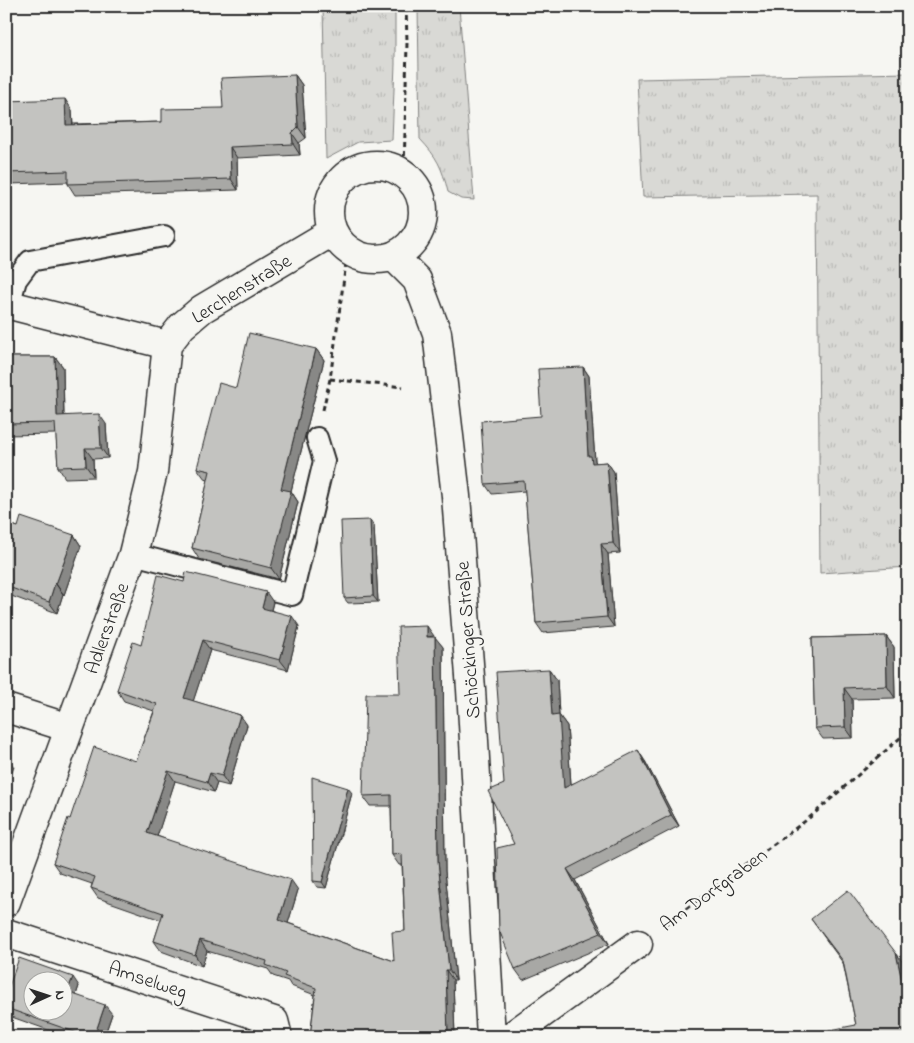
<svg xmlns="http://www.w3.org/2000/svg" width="914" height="1043" font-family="'Indie Flower',sans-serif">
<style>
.grass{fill:url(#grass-tufts);stroke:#828280}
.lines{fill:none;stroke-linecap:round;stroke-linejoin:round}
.service-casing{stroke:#2b2b2b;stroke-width:24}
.minor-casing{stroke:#2b2b2b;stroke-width:31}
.path{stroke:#2b2b2b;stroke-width:3;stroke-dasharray:5 4;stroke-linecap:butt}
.service{stroke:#f6f6f2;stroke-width:20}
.minor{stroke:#f6f6f2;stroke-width:28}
.wall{fill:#a8a8a5;stroke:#2b2b2b}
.shaded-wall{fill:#888886;stroke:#2b2b2b}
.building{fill:#c3c3c0;stroke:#2b2b2b;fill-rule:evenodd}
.labels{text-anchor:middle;stroke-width:4.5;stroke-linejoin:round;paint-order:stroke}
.street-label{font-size:20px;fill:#2b2b2b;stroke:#f6f6f2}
</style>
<defs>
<pattern id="grass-tufts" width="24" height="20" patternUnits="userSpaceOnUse" patternTransform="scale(1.25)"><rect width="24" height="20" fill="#d9d9d5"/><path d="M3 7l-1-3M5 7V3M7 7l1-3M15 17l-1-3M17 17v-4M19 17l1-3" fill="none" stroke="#babab7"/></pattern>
</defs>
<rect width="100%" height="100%" fill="#f6f6f2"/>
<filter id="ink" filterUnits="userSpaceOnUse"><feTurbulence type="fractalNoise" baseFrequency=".02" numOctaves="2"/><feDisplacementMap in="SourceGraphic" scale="10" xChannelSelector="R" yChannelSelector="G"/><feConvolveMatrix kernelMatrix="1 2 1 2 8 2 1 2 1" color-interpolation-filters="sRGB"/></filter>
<g filter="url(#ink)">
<!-- grass -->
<path class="grass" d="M323 6H395V64L392 140 358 142 326 159Z
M418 6H459L474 200 461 199 448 192C442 167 437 157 420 139Z
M908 73V567L820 573 817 194 643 197 637 79Z"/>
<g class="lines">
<!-- service casing -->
<g class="service-casing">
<path id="service" d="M9 305 16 280 30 261 164 236
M133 554 292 595 324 461 317 438"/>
</g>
<!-- minor casing -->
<g class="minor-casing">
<path id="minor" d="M329 212a47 47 0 1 1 94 0a47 47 0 1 1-94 0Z
M394 257 417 280 437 333 456 496 471 689 491 1037
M6 304 167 345 182 326 202 309 332 232
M6 708 69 728
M6 902 133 554 153 472 167 345
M6 933 274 1021 278 1037
M510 1037 638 944"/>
</g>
<!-- path -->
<path class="path" d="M404 174 407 42 406 6
M330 379 403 387
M323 410 330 379 346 263
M664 925 808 819 908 731"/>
<!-- service -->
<use href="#service" class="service"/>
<!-- minor -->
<use href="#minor" class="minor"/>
</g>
<!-- wall -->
<path class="wall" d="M295 75 302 85 306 138 299 143 300 155 237 158 238 190 75 195 68 184V182L10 184 11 219H6V101L72 110 73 124 162 122 223 108Z
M316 349 324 360 291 491 298 502 279 579 199 559 192 548 208 480 205 479 197 468 236 388Z
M6 357H55L63 367 64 415 106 424 108 458 93 459 94 477 65 478 58 467 56 434 6 435Z
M583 367 589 376 595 461 596 463 607 462 614 472 620 553 608 554 614 627 543 633 536 623 525 491 492 494 485 484 541 416Z
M370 520 374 526 378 602 348 603 344 598Z
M6 523 18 527 74 535 81 546 64 595 63 594 57 613 6 594Z
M184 582 273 602 271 610 299 626 288 670 210 650 193 701 240 715 247 725 229 786 217 783 214 792 175 781 157 836 298 890 288 923 394 961 405 931 402 865H399L392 855 391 806H370L363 796 400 694 434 637 443 647 445 871 456 980H453L455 1037H310L315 995 291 986 288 981 273 976 268 969 207 951 202 966 161 951 154 941 161 920 98 898 91 888 92 884 60 873 53 863 70 819 136 761 154 711 124 701 117 690 141 645Z
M886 636 894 647 895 698 852 699 853 738 823 739 815 728 812 638Z
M549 669 557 680 559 715 567 726 571 784 645 761 679 826 575 880 609 944 523 980 515 969 514 844 504 784Z
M352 793 326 888 317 887 313 881Z
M811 919 896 953 907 968 856 1025 843 963Z
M79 986 76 995 112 1014 104 1037H68L9 1016 6 1012V995Z"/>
<!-- shaded-wall -->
<path class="shaded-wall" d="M295 75 302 85 306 138 298 127Z
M65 99 72 110 73 135 66 125Z
M292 133 299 143 300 155 293 144Z
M230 147 237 158 238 190 231 179Z
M6 178 10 184 11 219 6 212Z
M316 349 324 360 291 491 298 502 279 579 271 568 281 489Z
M55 357 63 367 64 426 57 416Z
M583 367 589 376 595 461 598 466 592 463 588 456Z
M99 414 106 424 108 458 101 448Z
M85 448 93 459 94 477 86 466Z
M607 462 614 472 620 553 613 543Z
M370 520 374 526 378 602 373 596Z
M74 535 81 546 64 595 56 584Z
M601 544 608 554 614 627 607 617Z
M55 583 63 594 57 613 49 602Z
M266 592 273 602 269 618 262 608Z
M292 616 299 626 288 670 280 660Z
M427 626 434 636 427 637Z
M886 636 894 647 895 698 887 686Z
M435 637 443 647 445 871 456 980 449 970 438 861Z
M203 640 210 650 191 708 184 698Z
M549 669 557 680 559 715 567 726 572 799 564 788 552 716Z
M844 688 852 699 853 738 845 727Z
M240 715 247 725 229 786 222 776Z
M638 750 645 761 679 826 671 815Z
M7 758 14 767 6 788V759Z
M168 771 175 781 155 843 147 833Z
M210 773 217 783 214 792 207 782Z
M348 788 352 793 326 888 322 882Z
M567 869 575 880 609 944 601 933Z
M291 880 298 890 286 930 279 920Z
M200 940 207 951 202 966 195 955Z
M896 953 907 968 908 974V1010Z
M446 970 453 980 455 1037H448Z
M73 977 79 986 74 1001 67 992Z
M105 1005 112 1014 104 1037H94Z"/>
<!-- building -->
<path class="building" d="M295 75 298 127 292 133 293 144 230 147 231 179 68 184V171L6 173V101L65 99 66 125 162 122V109L223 108 221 78Z
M249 333 316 349 281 489 291 491 271 568 192 548 210 471 197 468 219 383 236 388Z
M6 357H55L57 416 99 414 101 448H85L86 466 58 467 55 423 6 424Z
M583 367 588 456H591L592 463 607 462 613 543 601 544 607 617 536 623 524 481 485 484 481 421 541 416 538 369Z
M21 517 74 535 56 584 55 583 49 602 6 586V523L18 527Z
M370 520 373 596 344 598 341 521Z
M186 572 266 592 262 608 292 616 280 660 203 640 184 698 240 715 222 776 210 773 207 782 168 771 147 833 291 880 279 920 394 961 392 932 405 931 402 854 392 855 391 795 363 796 366 694H400L398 627 427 626V637H435L438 861 449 970H446L448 1037H310L316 988 284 976 286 973 266 965 267 961 200 940 195 955 154 941 163 913 91 888 95 877 53 863 68 818 70 819 94 747 136 761 157 704 117 690 133 642 141 645 158 575 184 582Z
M886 636 887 686 844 688 845 727 815 728 812 638Z
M549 669 552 716 559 715 564 788 638 750 671 815 567 869 601 933 515 969 499 930 497 848 514 844 488 791 504 784 496 672Z
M312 777 348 788 322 882 313 881Z
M848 890 896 953 908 1010V1037H794L856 1025 843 961 811 919Z
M19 958 73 977 67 992 105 1005 94 1037H89L6 1008V995ZM32 980H62V1010H32Z
M193 1030 220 1037H191Z"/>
</g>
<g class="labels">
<!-- street labels -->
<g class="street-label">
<text transform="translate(241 288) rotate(-32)" y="7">Lerchenstraße</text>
<text transform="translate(106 628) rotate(-70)" y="7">Adlerstraße</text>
<text transform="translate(467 640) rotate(-94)" y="7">Schöckinger Straße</text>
<text transform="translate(713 889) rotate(-36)" y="7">Am Dorfgraben</text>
<text transform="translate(148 979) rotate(18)" y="7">Amselweg</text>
</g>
</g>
<!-- margin -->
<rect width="914" height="1043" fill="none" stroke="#f6f6f2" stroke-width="25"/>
<rect x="12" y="12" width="889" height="1018" fill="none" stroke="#2b2b2b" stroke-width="2" filter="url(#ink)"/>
<!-- north arrow -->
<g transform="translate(48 996) rotate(87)"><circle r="24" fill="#f6f6f2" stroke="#a5a5a2"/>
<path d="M0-4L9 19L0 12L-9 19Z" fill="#2b2b2b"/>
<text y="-8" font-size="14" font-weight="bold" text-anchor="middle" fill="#2b2b2b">N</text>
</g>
</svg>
